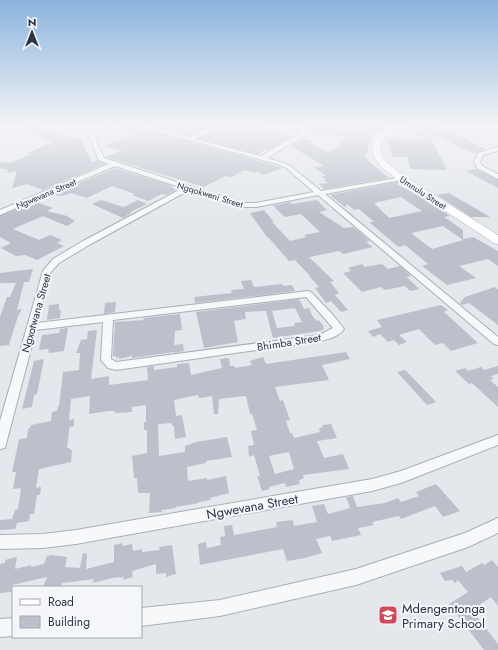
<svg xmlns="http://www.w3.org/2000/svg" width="498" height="650" font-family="Jost,sans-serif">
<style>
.building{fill:#bbc0ca;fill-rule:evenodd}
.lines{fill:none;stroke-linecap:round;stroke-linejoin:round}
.street-casing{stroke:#a9aeb7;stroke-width:2}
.secondary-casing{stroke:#a9aeb7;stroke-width:1}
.street{fill:#f7f8fa;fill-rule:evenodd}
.secondary{fill:#fff;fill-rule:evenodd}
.labels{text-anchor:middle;stroke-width:4;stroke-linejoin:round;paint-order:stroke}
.far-street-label{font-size:9px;fill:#2b3445;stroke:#f4f6f9}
.street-label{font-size:11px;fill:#2b3445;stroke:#f4f6f9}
.near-street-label{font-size:13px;fill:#2b3445;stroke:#f4f6f9}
.near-poi-label{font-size:13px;fill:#2b3445;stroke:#f4f6f9;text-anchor:start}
</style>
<rect width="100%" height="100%" fill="#e4e7ec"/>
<!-- building -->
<path class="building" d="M18 125H28L75 138 79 137 92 162 97 160 105 164 43 190 27 184 12 188 17 171 7 173 8 170 0 168V162L12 163 31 154 28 153 48 144 56 145Z
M123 125H134L135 126 283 168 262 175 258 171 255 173 244 170 232 177 225 176 204 187 105 157 122 151 103 146 135 134 118 128Z
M147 125H214L189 135Z
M224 125H261V128L259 129 292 136 269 150 266 149 258 154 198 139Z
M305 125H389L379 131H376L370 138H372L368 145V153L365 155 368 161 389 178 324 189 319 184 328 183 323 180H326L322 176H326L314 167 324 166 291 146 302 139 313 141 310 143 328 153 336 147 341 148 338 145 344 136 327 133 322 136 305 128 308 127Z
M414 125H437L485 149 476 153 468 151 427 131 447 170 411 169 407 157H393L387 138 426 140 407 129 416 126Z
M115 168 170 185 176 190 167 195 162 194 148 201 132 195 135 194 112 186 87 198 71 193 63 196 52 195Z
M476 169 498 180V188L466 171Z
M397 182 399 184H397L423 198 450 216 444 217 463 230V239L473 237 498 251V266L488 259 459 266 476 278 447 285 422 266 428 264 405 245 399 247 396 245 369 222H374L359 209 354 210 347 204 345 207 330 195ZM401 197 422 211 389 218 374 203ZM443 226 463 240 432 249 411 233Z
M449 193 490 217H471L437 195Z
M101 200 124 207 138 200 147 204 130 212 131 213 123 218 92 204Z
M317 200 327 210 319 212 344 228 353 227 370 241 366 242 373 247 343 254 339 251 309 257 334 281 330 282 339 293 335 295 348 310 341 312 331 301 326 303 315 288 319 287 309 276H310L295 260 289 261 268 237H267L250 213 264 210 274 222H272L290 241 307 237 304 235 320 232 301 214 285 217 275 208H277L272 206 290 202 292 204Z
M36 202 53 208 47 211 67 216 75 221 67 226 43 216 13 229 39 240 50 235 62 240 57 243 64 246 37 260 25 255 16 256 1 248 11 243 0 237V216Z
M362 264 365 267 382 264 388 269 400 266 411 276 407 277 419 289 410 291 405 286 385 290 381 287 362 292 343 273 351 271 348 268Z
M33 269 29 282H24L17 310 22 309 18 316 9 345 0 346V317L7 297H10L16 283H0V273Z
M251 280 254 287 282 284 284 286 292 285 295 291 195 303 194 297 232 293 231 290 244 289 241 281Z
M495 287 498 290V325L469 303 462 305 460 303 465 297Z
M299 299 304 309 309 308 313 317 317 321 319 320 324 327H323L324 329 320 331 273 338 266 311 245 312 246 319 234 321 238 342 204 348 196 312ZM295 308 302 322 294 323 295 326 277 328 272 311Z
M116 302 115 312 104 314 105 303Z
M59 304V310H61L60 318 47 320 49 305Z
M441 305 448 310 444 312 478 343 451 351 443 343 435 345 419 329 399 335 407 342 399 345 394 340 388 342 380 334 373 337 368 331 382 327 377 320Z
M180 314 182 330 175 331 174 345 183 344 184 351 174 353V349V352L132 358V356L119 359V357L116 358V356H113L115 322 144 320 143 318Z
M68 328 64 351 49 353 48 349 39 350 42 335 59 333 60 329Z
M97 330 91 379 109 376V385L148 380 147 367 154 366V370L177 367V364L189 363 191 375 222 368 220 359 229 358 230 366H234L235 368 252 365 250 361 263 357 266 364 346 352 350 359 322 365 329 380 275 387 280 401 283 400 290 420 286 421 290 433H292L294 438 320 432 319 428 323 427 322 425 331 424 337 438 317 441 324 458 343 454 349 469 303 475 304 478 299 480 300 484 286 487 285 483 269 487V489L262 491 257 476H260L254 455 249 457 248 446 254 445 251 431 257 430 252 414H250L246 396 219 399 218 414H214L212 396 199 398 198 395 174 400 176 416 182 415 186 437 175 439 174 426H172V423L158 424 159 456 185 452V446L196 442 227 437 232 457 206 461V463L187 467 188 481 207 478V480L226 476 229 493 210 498 211 500 199 502V503L175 507 176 508 162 510V512L149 513 150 493H138L137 478H134L132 456 147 453V430H144V422H146V405L132 407V412L115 413V411H109L89 414 90 396 71 399 69 420 74 419V426L70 427 69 430 67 448H70V450H72L71 462 39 469 36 488 41 487 40 495H37L34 514H30L29 521 17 523 15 529 0 530V520L12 519 15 510 18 509 21 488 13 489 16 472H12L19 439 27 438 28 429 30 428 31 425 51 421 52 412 57 411 58 406H59L63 372 79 370 80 353H76L81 340 87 339 88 331ZM289 452 294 469 275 474 269 456Z
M44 359 37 394 34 395 32 407 22 409 34 361Z
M498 366V374L491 376 494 379 490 380 498 387V407L472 383 469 384 455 371 465 368 468 371 481 367 484 370Z
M405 370 413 378 436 402 427 405 397 372Z
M436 484 460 511 443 517 435 506 401 519 399 516 372 522 374 525 358 528 361 535 332 541 330 536 316 539 322 553 305 558 287 561 283 549 200 565 198 544 206 542 207 548 221 545 220 537 225 536 224 526 232 525 234 535 277 527 276 522 293 520 294 526 317 522 312 506 324 504 328 514 350 508 346 497 353 496 357 507 385 503 398 498 401 502 419 496 416 492Z
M122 543 123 546 132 544 133 551 142 549V552L160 550 159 547 172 545 176 574 166 577V573L156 574V564L132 571 133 577 123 580 124 577 112 578 93 583 94 579 62 583 61 587H43L47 577 12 585 11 592 0 593V564L5 563V560L17 557 15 569 31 565V567L44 564 47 556 51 555 67 557 65 567 80 568 83 553 87 554 86 569 114 562V545Z
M492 560 498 567V606L491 597 472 610 498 644V650H484L449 604 468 592 458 580 455 583 452 580 445 581 440 573 462 566 466 572 482 563 484 565Z"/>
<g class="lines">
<!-- street casing -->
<g class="street-casing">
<path id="street" d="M115 125H122L95 137 104 158 241 203H256L314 192 285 167 277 164 135 125H142L189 137 217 125H223L194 139 261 156 301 133V131L293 125H299L306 130V135L267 158 289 165 321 191 403 177 404 178 401 180 325 194 498 337V345L494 344 318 195 256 207H240L189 190 89 245 59 263 50 273 37 323 308 291 311 292 333 315 344 329C338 337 329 339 320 341L116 370 108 368 101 360 103 322 36 330 6 444 5 448 0 449V421L43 271 53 259 83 241 183 188 115 166 0 215V210L109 164 99 160 89 136ZM306 297 333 328 319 335 116 362 111 359 113 320Z
M498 147V151L483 155 480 162 482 166 498 174V179L477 168 474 162 478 153Z
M498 435V445L401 483 372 491 76 544 43 548 0 549V535L43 534 76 530 372 479 401 471Z
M498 518V533L468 547 356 585 220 616 141 626V608L220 600 356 569 465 533Z
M13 618V636L0 637V619Z"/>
</g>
<!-- secondary casing -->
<g class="secondary-casing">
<path id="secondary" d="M391 125H410L409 127 395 129 381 141 380 146 382 157 387 163 404 176 498 235V244L494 243 398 180 381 167 374 157 372 146 373 141 378 134Z"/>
</g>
<!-- street -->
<use href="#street" class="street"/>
<!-- secondary -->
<use href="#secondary" class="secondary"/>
</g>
<!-- sky -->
<linearGradient id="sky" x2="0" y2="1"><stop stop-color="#8bb4dd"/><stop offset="0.58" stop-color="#f3f4f6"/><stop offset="1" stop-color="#f3f4f6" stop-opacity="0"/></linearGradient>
<rect width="498" height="216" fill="url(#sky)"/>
<!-- icons -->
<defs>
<g id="school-square" transform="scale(1)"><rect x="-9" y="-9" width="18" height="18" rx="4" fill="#d1495b" stroke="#f4f6f9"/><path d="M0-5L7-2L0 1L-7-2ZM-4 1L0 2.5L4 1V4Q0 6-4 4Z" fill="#fff"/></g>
</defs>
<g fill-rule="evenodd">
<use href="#school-square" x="388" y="615"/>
</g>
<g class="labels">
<!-- far-street labels -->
<g class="far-street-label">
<text transform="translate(423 193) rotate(33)" y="3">Umnulu Street</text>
<text transform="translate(46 194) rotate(-23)" y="3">Ngwevana Street</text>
<text transform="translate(210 195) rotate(17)" y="3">Ngqokweni Street</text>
</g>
<!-- street labels -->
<g class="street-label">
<text transform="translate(36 313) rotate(-74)" y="4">Ngxotwana Street</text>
<text transform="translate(289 342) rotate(-9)" y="4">Bhimba Street</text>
</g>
<!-- near-street labels -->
<g class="near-street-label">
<text transform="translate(252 506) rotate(-10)" y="5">Ngwevana Street</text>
</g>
<!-- near-poi labels -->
<g class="near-poi-label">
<text x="402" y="613">Mdengentonga<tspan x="402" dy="15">Primary School</tspan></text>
</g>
</g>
<!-- legend -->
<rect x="12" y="586" width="130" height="52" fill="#f4f6f9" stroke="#a4a8b1"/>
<rect x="20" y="599" width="20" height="6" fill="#ffffff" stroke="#a4a8b1"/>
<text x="48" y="606" font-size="12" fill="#2b3445">Road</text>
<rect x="20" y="616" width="20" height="12" fill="#bbc0ca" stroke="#a4a8b1"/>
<text x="48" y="626" font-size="12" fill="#2b3445">Building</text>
<!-- north arrow -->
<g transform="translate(32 32)" stroke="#f4f6f9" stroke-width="3" paint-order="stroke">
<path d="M0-3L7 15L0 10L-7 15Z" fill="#2b3445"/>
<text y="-6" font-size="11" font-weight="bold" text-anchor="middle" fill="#2b3445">N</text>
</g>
</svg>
